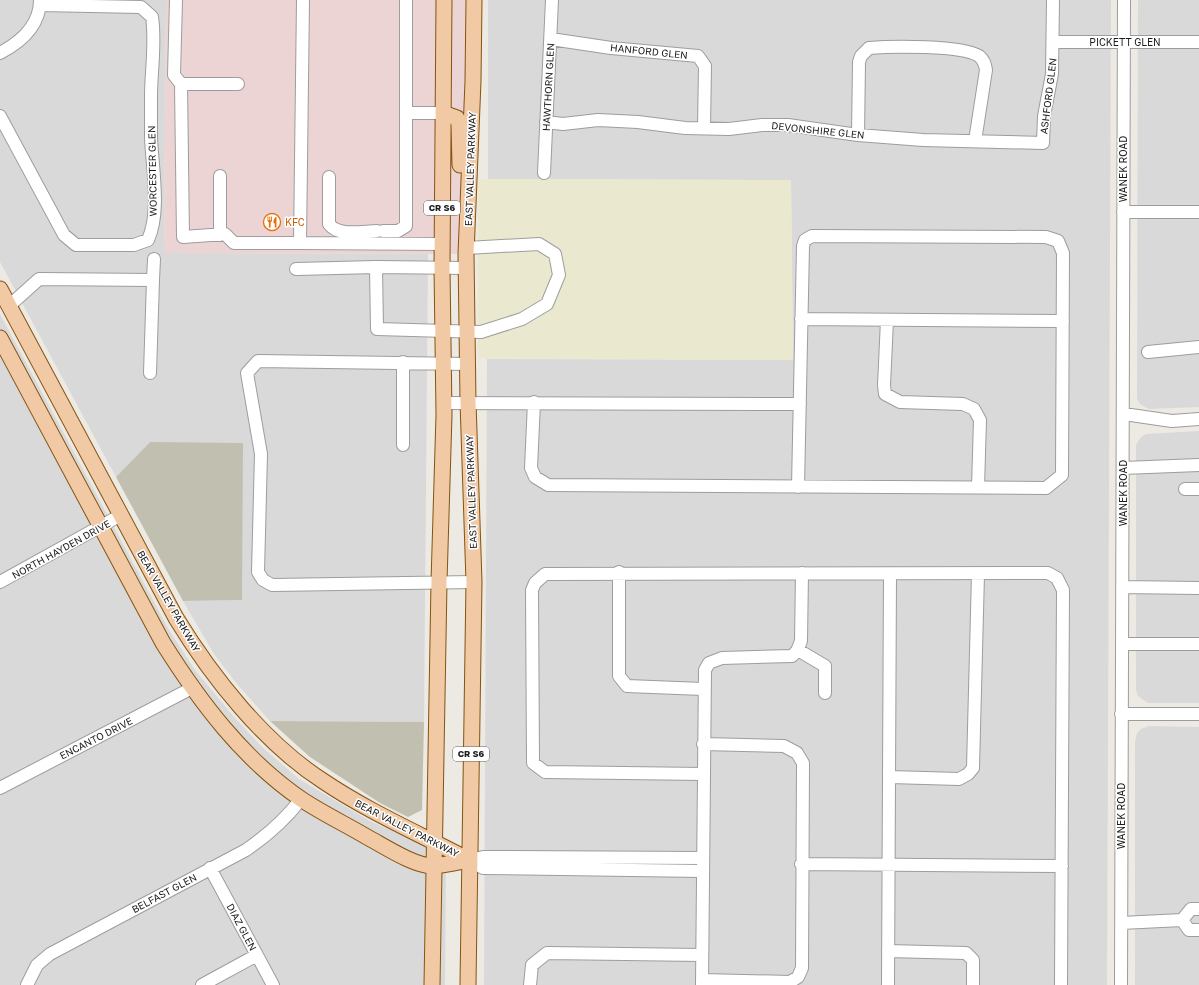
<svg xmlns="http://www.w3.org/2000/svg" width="1199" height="985" font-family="'Golos Text',sans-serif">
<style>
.residential{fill:#dad9da}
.commercial{fill:#ecd4d5}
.construction{fill:#c0bfb0}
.farmland{fill:#eae9d0}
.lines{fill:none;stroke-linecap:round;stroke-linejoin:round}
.minor-casing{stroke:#9d9d9d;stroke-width:14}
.major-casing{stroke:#845410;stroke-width:17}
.minor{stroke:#fff;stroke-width:12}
.major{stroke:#f1c9a4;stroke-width:15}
.labels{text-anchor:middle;stroke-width:3;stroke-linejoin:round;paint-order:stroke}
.shield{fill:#fff;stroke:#606060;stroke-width:1}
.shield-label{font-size:9px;font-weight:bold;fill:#1c1c1c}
.street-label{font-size:10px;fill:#1c1c1c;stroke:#fff}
.food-label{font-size:10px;fill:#c56008;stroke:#fff;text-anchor:start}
</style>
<rect width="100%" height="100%" fill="#ede9e3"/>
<!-- residential -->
<path class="residential" d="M0 0H166L164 253 428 254 424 722 270 721 237 684 214 654 183 601 242 600 150 442 116 477 0 262Z
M488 0H1111L1107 985H484L487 359 793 360 791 180 488 179Z
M1138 0H1199V407L1149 409 1140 404 1137 399Z
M0 314 169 630 195 670 235 718 262 747 299 779 370 821 446 855 445 985H0Z
M1199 431V703H1148L1138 696 1136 690V445L1140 438 1146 434Z
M1149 726 1199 727V985H1135V742L1137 733 1141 729Z"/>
<!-- commercial -->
<path class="commercial" d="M166 0H474L466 254 164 253Z"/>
<!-- construction -->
<path class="construction" d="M150 442 243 443 242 600 183 601 116 477Z
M270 721 424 722 422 810 408 817 380 803 310 757Z"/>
<!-- farmland -->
<path class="farmland" d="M488 179 791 180 793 360 478 358V180Z"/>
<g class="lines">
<!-- minor casing -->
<g class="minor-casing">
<path id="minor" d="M176 0 174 75 181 84 183 237 225 234 234 243H300
M303 0 300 243 442 244
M551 39 611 48 698 56 705 66 704 128
M1053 42H1198
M0 53C21 42 40 26 40 0
M181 84H238
M406 113H443
M0 116 64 235 76 245H134L148 240C161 211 152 168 151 137 151 123 151 110 151 97 151 70 156 43 152 17L141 7 40 5
M546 122 563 124 598 120 638 122 685 128 729 129 762 125H788L858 135 923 140 1043 143 1044 116 1052 74 1053 0
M858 135 859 62 861 56 869 48C891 46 962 45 979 56 984 60 985 64 986 70L975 141
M544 173 552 0
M220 176V235
M329 177V224C338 237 363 231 377 231
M1123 212H1199
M383 231H398L406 226V0
M376 267 377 329 481 332 522 319 547 304 559 275 555 254 539 244 467 248
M296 269 376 267 467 268
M153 280 154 259
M9 306 39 279 153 280 150 373
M801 319 1063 321
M887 320 884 385 885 394 900 402 963 404 974 409 980 420 978 487
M1148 352 1199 347
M467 364 258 361 247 373 261 454 258 572 263 580 272 585 474 582
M534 402 531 468 535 477 548 485 1046 488 1062 475 1063 253 1058 241 1046 237 812 236 805 240 803 246 798 487
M444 403 800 404
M1124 414 1172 421 1199 419
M403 445V362
M1123 468 1199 465
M1185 489H1199
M619 572V676L627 686 703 689
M0 582 121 515
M1122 587 1199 588
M1122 644H1199
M798 650 825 666V693
M1121 714H1199
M703 774 545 772 533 763 532 590 535 583 545 574 1048 573 1057 578 1063 590 1061 985
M890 777 959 779 968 774 973 768 978 574
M0 788 192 688
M469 860 483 868 702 871
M469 860 483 857 702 858
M801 864 1062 866
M210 868 273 985
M1182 920 1189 930H1199
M1121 923 1182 920 1191 909H1199
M888 951 966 953 973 960V985
M702 980 790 982 798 977 802 968 803 763 797 753 784 746 703 744
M27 985 37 965 50 954 246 850C268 835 285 820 301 799
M202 985 257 955
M530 985 532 965 547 953 702 955
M702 985 705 670 709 663 722 658 792 656 797 651 801 641 802 573
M888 985 890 574
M1121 985 1124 0"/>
</g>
<!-- major casing -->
<g class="major-casing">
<path id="major" d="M443 113 457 118 459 124 460 165
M0 289 176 618C212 677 264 743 323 781 369 812 420 834 469 860
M0 338 163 643C200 702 243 759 301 799 322 813 345 824 367 837 384 846 414 866 433 866 445 865 458 862 469 860
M432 985 439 582 444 415 442 268 444 0
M468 985 474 582 468 402 466 254 473 81 474 0"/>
</g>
<!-- minor -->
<use href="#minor" class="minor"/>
<!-- major -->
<use href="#major" class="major"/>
</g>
<!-- icons -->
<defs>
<g id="restaurant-ring" transform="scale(0.9)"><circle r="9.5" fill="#fff" stroke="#e8710a" stroke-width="1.5"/><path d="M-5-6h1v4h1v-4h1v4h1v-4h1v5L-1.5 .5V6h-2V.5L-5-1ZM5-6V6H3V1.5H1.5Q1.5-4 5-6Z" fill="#e8710a"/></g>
</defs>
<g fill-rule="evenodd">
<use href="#restaurant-ring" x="272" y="222"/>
</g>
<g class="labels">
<!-- shield labels -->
<g class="shield">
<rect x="424" y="201" width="36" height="14" rx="3"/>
<rect x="453" y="747" width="36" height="14" rx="3"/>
</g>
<g class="shield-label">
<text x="442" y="211">CR S6</text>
<text x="471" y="757">CR S6</text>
</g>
<!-- street labels -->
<g class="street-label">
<text x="1125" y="46">PICKETT GLEN</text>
<text transform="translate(649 51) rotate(6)" y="4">HANFORD GLEN</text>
<text transform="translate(548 87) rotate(-87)" y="4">HAWTHORN GLEN</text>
<text transform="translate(1048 96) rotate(-83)" y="4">ASHFORD GLEN</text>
<text transform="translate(818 130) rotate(6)" y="4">DEVONSHIRE GLEN</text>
<text transform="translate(470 169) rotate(-88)" y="4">EAST VALLEY PARKWAY</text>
<text transform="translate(1123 169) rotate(-90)" y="4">WANEK ROAD</text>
<text transform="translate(152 171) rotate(-91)" y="4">WORCESTER GLEN</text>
<text transform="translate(471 492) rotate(-92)" y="4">EAST VALLEY PARKWAY</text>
<text transform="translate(1123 493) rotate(-90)" y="4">WANEK ROAD</text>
<text transform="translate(61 549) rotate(-29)" y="4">NORTH HAYDEN DRIVE</text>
<text transform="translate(169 601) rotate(60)" y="4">BEAR VALLEY PARKWAY</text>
<text transform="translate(96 738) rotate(-27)" y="4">ENCANTO DRIVE</text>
<text transform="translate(1121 816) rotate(-90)" y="4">WANEK ROAD</text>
<text transform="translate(407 828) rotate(27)" y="4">BEAR VALLEY PARKWAY</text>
<text transform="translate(164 893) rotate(-28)" y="4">BELFAST GLEN</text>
<text transform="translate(242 927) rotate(62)" y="4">DIAZ GLEN</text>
</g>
<!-- food labels -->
<g class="food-label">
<text x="285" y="226">KFC</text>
</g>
</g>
</svg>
